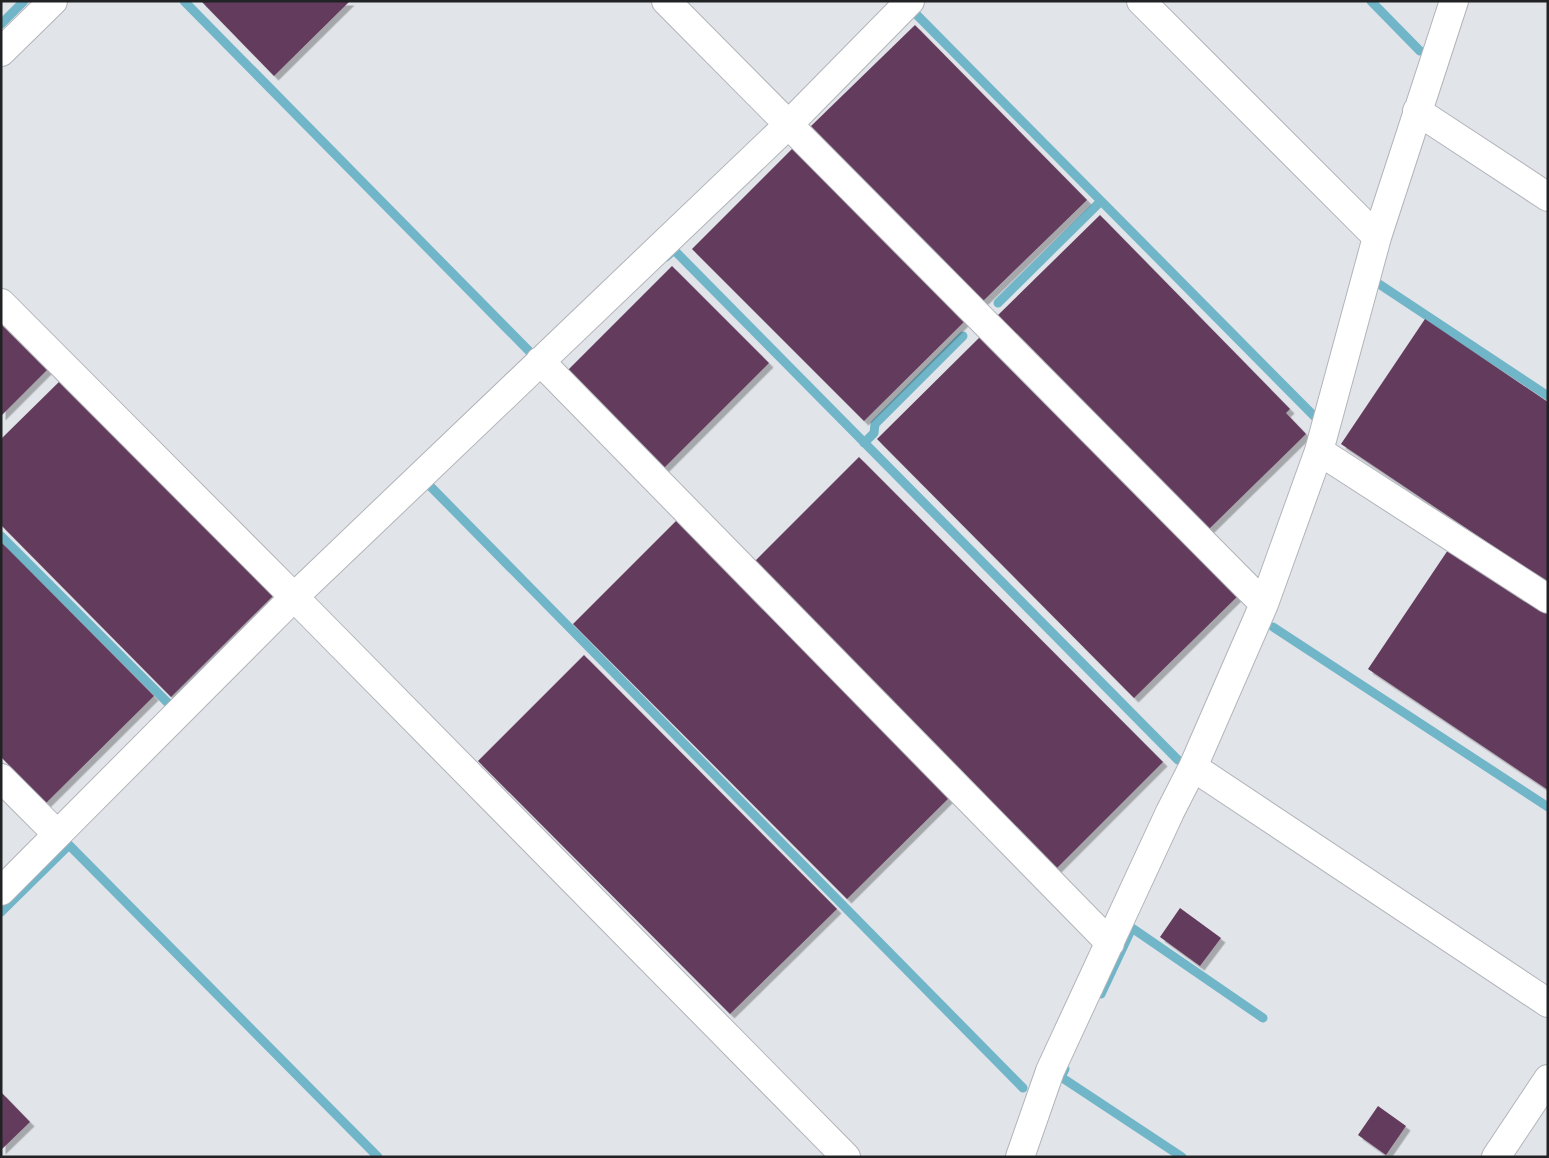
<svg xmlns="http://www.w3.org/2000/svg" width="1549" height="1158" font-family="Overpass,sans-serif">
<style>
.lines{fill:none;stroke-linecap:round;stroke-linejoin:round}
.stream{stroke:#71b5c9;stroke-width:9}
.building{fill:#643b5b;filter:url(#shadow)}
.street-casing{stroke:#b1b4b9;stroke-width:30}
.secondary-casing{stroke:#b1b4b9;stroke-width:30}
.street{stroke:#fff;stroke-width:28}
.secondary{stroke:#fff;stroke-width:28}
</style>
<defs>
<filter id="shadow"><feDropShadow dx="4.5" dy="4.5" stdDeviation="0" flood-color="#0004"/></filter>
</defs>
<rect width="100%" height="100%" fill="#e1e4e9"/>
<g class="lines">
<!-- stream -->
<path class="stream" d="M184 1 529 351
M1371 1 1420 51
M917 6 912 10 1314 416
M1 24 24 1
M666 257 674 250 1178 760
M1379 284 1548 396
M998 303 1101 201
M864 443 874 433 875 424 963 336
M430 486 1023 1088
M1 536 168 703
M1273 627 1548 807
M1 912 69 845 378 1157
M1101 994 1132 928 1263 1018
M1065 1069 1061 1077 1182 1157"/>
</g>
<!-- building -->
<path class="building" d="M201 1H350L274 76Z
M915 25 1087 200 981 303 809 128Z
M796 145 968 318 864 421 692 249Z
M1100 215 1290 409 1286 413 1306 434 1207 531 996 317Z
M672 266 769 363 662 470 565 373Z
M1 318 50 367 1 416Z
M1425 319 1548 402V583L1341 444Z
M985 332 1243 591 1134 698 877 439Z
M62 379 275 594 171 697 1 525V439Z
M859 457 1163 762 1056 869 752 564Z
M681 516 955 792 847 899 573 624Z
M1 542 154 696 46 803 1 757Z
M1450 547 1548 613V790L1368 669Z
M584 655 837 909 730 1014 478 761Z
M1180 908 1221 938 1200 966 1160 937Z
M1 1092 30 1122 1 1150Z
M1378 1106 1406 1126 1386 1155 1358 1135Z"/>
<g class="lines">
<!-- street casing -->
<g class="street-casing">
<path id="street" d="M666 1 1264 604
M1141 1 1377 237
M1 52 53 1
M1417 111 1548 197
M1 303 294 597 846 1157
M540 361 1110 943
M1319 451 1548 599
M1193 767 1548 1003
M1 778 57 834
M1 891 294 597 789 124 910 1
M1020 1157 1050 1071 1170 812 1193 767 1264 604 1319 451 1377 237 1454 1"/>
</g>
<!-- secondary casing -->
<g class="secondary-casing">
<path id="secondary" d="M1496 1157 1548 1079"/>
</g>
<!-- street -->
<use href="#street" class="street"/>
<!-- secondary -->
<use href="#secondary" class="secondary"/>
</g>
<!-- border -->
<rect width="1549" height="1158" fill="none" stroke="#212224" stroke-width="5"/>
</svg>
